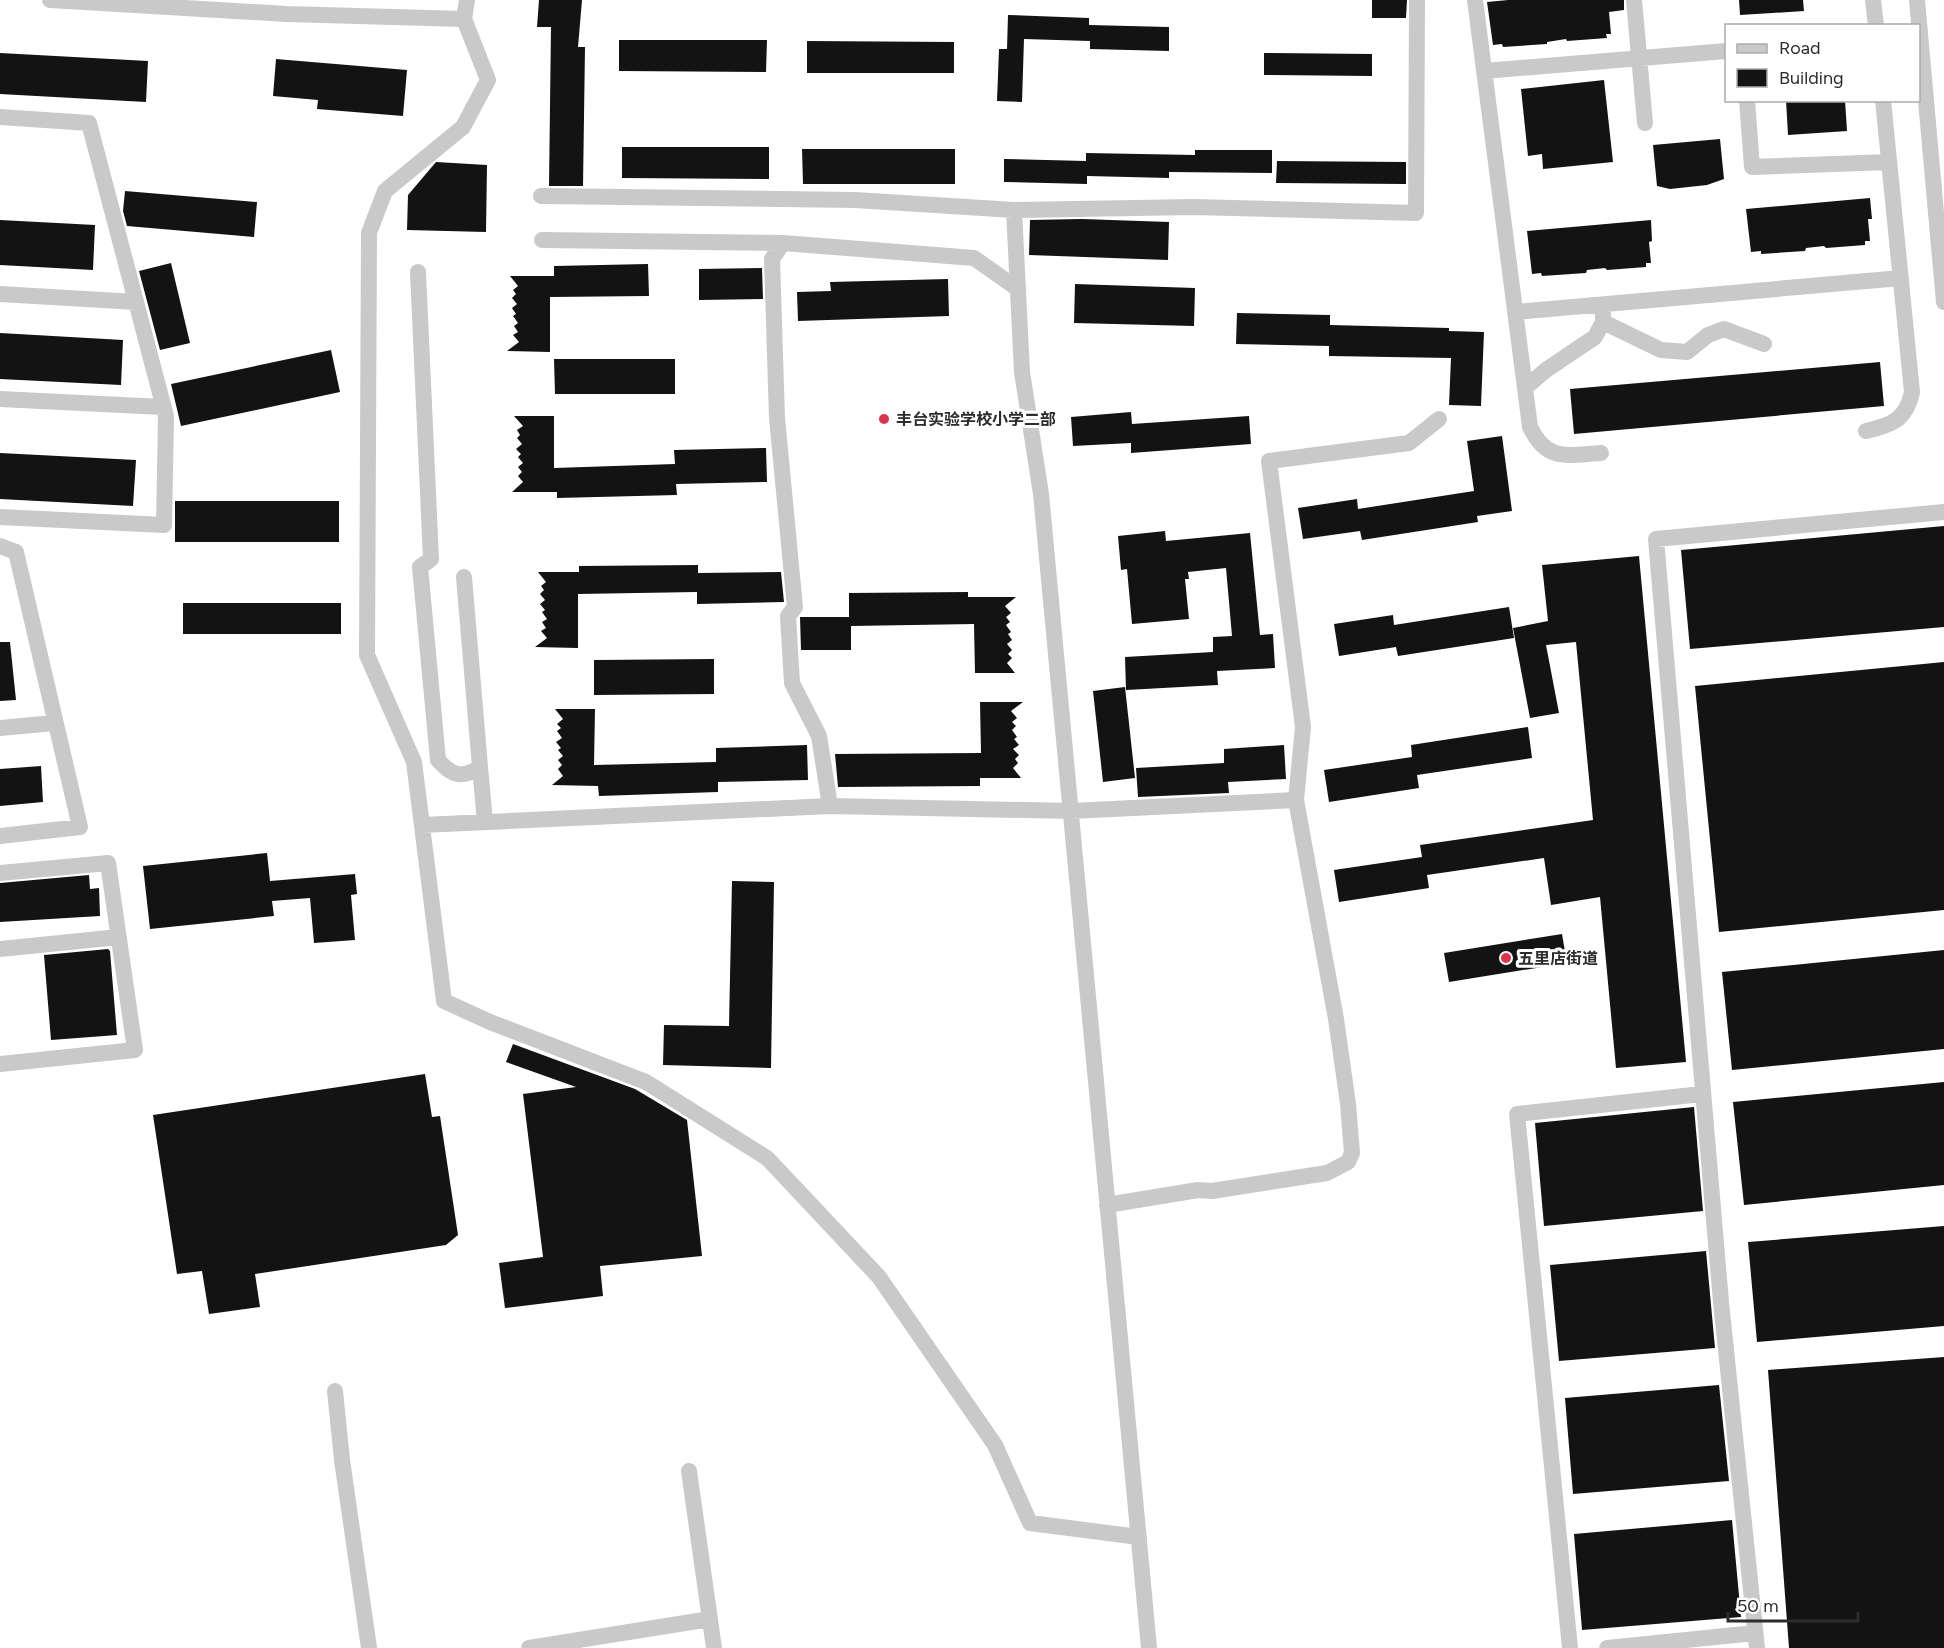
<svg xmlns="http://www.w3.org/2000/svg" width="1944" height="1648" font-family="Figtree,'Noto Sans SC',sans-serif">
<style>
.building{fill:#131313}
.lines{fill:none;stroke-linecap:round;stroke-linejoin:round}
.minor{stroke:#c9c9c9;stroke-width:16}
.poi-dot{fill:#dc354a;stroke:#fff;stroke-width:2}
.labels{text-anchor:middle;stroke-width:6;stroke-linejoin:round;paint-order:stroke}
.poi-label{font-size:16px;font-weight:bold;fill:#2c2c2c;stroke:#fff;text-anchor:start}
</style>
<rect width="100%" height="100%" fill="#fff"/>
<!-- building -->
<path class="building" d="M539 0H582L578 47H585L583 186H549L551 27H537Z
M1372 0H1407L1406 18H1372Z
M1508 0H1624V10L1609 12 1611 34H1606L1607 38 1567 41 1566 39 1547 42V44L1503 47 1502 44 1493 45 1487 2Z
M1739 0H1803L1804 11 1740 15Z
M1008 15 1089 18V25L1169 27V51L1090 49V41L1024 39 1022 102 997 101 999 49H1007Z
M619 40H767L766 72 619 71Z
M807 41 954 42V73H807Z
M0 53 148 61 146 102 0 94Z
M1264 53 1372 54V76L1264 75Z
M276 59 407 70 403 116 317 109 318 100 273 96Z
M1604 80 1613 162 1543 169 1542 154 1528 156 1521 89Z
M1786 100H1845L1847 131 1788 135Z
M1720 139 1724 179 1707 185 1670 189 1657 186 1653 145Z
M622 147H769V179L622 178Z
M802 149H955V184H803Z
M1195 150H1272V173L1169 172V178L1087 176V184L1004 182V159L1086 161V153L1195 155Z
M1277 161 1406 162V184L1276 183Z
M436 162 487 165 486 232 407 230 408 195Z
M125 191 257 202 254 237 127 226 123 211Z
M1870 198 1872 219H1868L1870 241H1865V245L1826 248 1824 246 1806 248 1805 251 1761 254V251L1751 252 1746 209Z
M1082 219 1169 222 1168 260 1029 255 1030 220Z
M0 220 95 225 93 270 0 265Z
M1651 220 1652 241 1649 242 1651 263H1646V267L1607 270 1605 268 1587 270 1586 273 1542 276 1541 273 1532 274 1527 231Z
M171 263 190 343 160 350 139 271Z
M648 264 649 296 550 297V352L507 351 519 342 513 335 518 332 514 326 518 323 513 316 516 314 512 308 517 304 512 298 516 294 513 290 518 286 510 276H554V266Z
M762 268 763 299 699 300V269Z
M948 279 949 316 798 321 797 292 831 291 830 282Z
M1075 284 1195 288 1194 326 1074 323Z
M1237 313 1330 315V325L1449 328V331L1484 332 1481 406 1449 405 1451 358 1329 356V346L1236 344Z
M0 333 123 340 121 385 0 379Z
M331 350 340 392 181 426 171 384Z
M554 359H675V394H555Z
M1880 362 1884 406 1574 434 1570 389Z
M1131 412 1132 424 1249 416 1251 444 1131 453V443L1073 446 1071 417Z
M514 416H554V468L675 464 674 450 766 448 767 482 676 484 677 495 557 498V492H512L523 482 518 476 522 472 518 467 523 463 518 457 521 454 516 449 522 444 517 438 520 435 517 430 523 426Z
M1502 436 1512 511 1477 516 1478 522 1362 540 1360 531 1303 539 1298 508 1357 499 1358 509 1474 491 1467 441Z
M0 453 136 460 133 506 0 499Z
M175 501H339V542H175Z
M1944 526V627L1690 649 1681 550Z
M1165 531 1166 541 1250 533 1260 635 1273 634 1275 668 1217 671 1218 685 1126 690 1125 657 1213 652V637L1232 636 1226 568 1188 572 1189 579H1185L1189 619 1132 624 1127 569 1121 570 1118 536Z
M1639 556 1686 1062 1616 1068 1600 897 1551 905 1544 858 1427 875 1429 888 1339 902 1334 870 1422 857 1420 845 1593 820 1576 642 1546 645 1559 713 1530 718 1513 628 1548 621 1542 565Z
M698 565V573L781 572 784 602 697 604V592L578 594V648L535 647 547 638 541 631 546 628 542 622 547 619 542 612 545 610 540 604 545 600 540 594 544 590 541 586 546 582 538 572H579V566Z
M968 592V597H1016L1005 606 1011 613 1006 617 1010 622 1006 625 1011 632 1008 634 1012 640 1007 644 1012 650 1008 654 1012 658 1007 663 1015 673H975L974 624 851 626V650H801L800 617H849V593Z
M183 603H341V634H183Z
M1509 607 1514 638 1398 656 1396 647 1339 656 1334 624 1393 615 1394 625Z
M0 642H10L16 700 0 701Z
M714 659V694L594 695V660Z
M1944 662V910L1719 932 1695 686Z
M1125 687 1135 778 1103 782 1093 691Z
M980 702H1023L1011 711 1017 718 1012 722 1016 726 1012 730 1017 737 1014 739 1019 745 1013 749 1019 755 1015 759 1018 763 1013 768 1021 778H980V786L838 787 835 754 981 753Z
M555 709H595L594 765 716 762V748L807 745 808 780 718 782V792L599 796 598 786 552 785 563 776 558 769 562 765 558 760 563 756 558 750 561 748 556 742 562 738 557 731 561 728 557 724 563 719Z
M1528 727 1532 758 1417 775 1419 788 1329 802 1324 770 1412 757 1411 745Z
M1284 745 1286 779 1228 782 1229 793 1138 797 1136 768 1224 763V749Z
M41 766 43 802 0 806V769Z
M267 853 270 881 355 874 357 894 351 895 355 940 314 943 310 898 272 901 274 916 150 929 143 866Z
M89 875 90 889 99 888 100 916 0 922V883Z
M732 881 774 882 771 1068 663 1065 664 1025 729 1026Z
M1562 934 1567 963 1449 982 1444 953Z
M108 949 110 951 117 1035 51 1040 44 955Z
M1944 950V1049L1732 1070 1722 972Z
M513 1044 635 1089 687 1120 702 1256 600 1266 603 1296 505 1308 499 1263 543 1257 523 1094 576 1087 506 1062Z
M425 1074 432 1117 440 1116 458 1235 446 1245 255 1274 260 1307 209 1314 202 1271 177 1274 153 1115Z
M1944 1082V1185L1744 1205 1733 1102Z
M1694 1107 1703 1211 1544 1226 1535 1123Z
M1944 1226V1326L1757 1342 1748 1242Z
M1706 1251 1715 1348 1559 1361 1550 1265Z
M1944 1357V1648H1789L1768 1370Z
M1719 1385 1729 1481 1573 1494 1565 1398Z
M1732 1520 1741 1617 1582 1630 1574 1534Z"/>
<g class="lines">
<!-- minor -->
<path class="minor" d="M50 0 286 14 464 19 488 80 463 127 385 191 369 233 367 655 414 762 444 1001 490 1022 646 1082 767 1158 879 1277 995 1445 1030 1523 1139 1537
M1475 0 1530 427C1547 462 1566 455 1601 453
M1634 0 1645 123
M1873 0 1876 26
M1917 0 1944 302
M464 19 467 0
M1484 71 1726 51
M1747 100 1752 167 1889 162
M0 117 89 123 166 416 164 525 0 517
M541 196 855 200 1014 210 1194 207 1416 213 1417 0
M1014 210 1022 372 1041 494 1149 1648
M542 240 783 243
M418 272 431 559 420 567 438 760C452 776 462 779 480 767L464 577
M0 294 136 302
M1515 312 1901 278
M1603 322 1661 350 1687 352 1708 335 1724 329 1764 344
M1525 388 1546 370 1595 337 1603 322V312
M0 399 163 407
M1866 431C1892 425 1906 420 1912 392L1883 100
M0 546 16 552 80 827 0 836
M0 728 54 723
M480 767 485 822
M830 806 819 736 792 683 788 616 795 607 777 418 772 259 783 243 974 258 1018 289
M422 825 830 806 1071 811 1296 800
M0 873 108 863 135 1050 0 1064
M0 949 119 937
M1107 1205 1198 1190 1212 1191 1327 1173 1348 1162 1352 1153 1348 1104 1336 1019 1296 800 1303 727 1269 461 1409 443 1439 419
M335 1391 342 1460 369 1648
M689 1471 714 1648
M529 1648 710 1619
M1570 1648 1517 1114 1702 1094
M1607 1648 1755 1633
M1757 1648 1721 1302 1656 539 1944 512"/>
</g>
<!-- markers -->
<g class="poi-dot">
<circle cx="884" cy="419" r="6"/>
<circle cx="1506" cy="958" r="6"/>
</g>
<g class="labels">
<!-- poi labels -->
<g class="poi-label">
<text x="896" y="425">丰台实验学校小学二部</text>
<text x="1518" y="964">五里店街道</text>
</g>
</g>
<!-- legend -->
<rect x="1725" y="24" width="195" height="78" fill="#ffffff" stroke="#ababab" stroke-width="1.5"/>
<rect x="1737" y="44" width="30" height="9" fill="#c9c9c9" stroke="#ababab" stroke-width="1.5"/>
<text x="1779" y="54" font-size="18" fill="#2c2c2c">Road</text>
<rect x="1737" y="69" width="30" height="18" fill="#131313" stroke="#ababab" stroke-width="1.5"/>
<text x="1779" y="84" font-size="18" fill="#2c2c2c">Building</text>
<!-- scale -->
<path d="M1728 1612v9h130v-9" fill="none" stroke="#2c2c2c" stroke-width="3"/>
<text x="1737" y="1612" font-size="18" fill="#2c2c2c" stroke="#ffffff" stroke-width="4.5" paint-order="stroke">50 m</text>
</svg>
